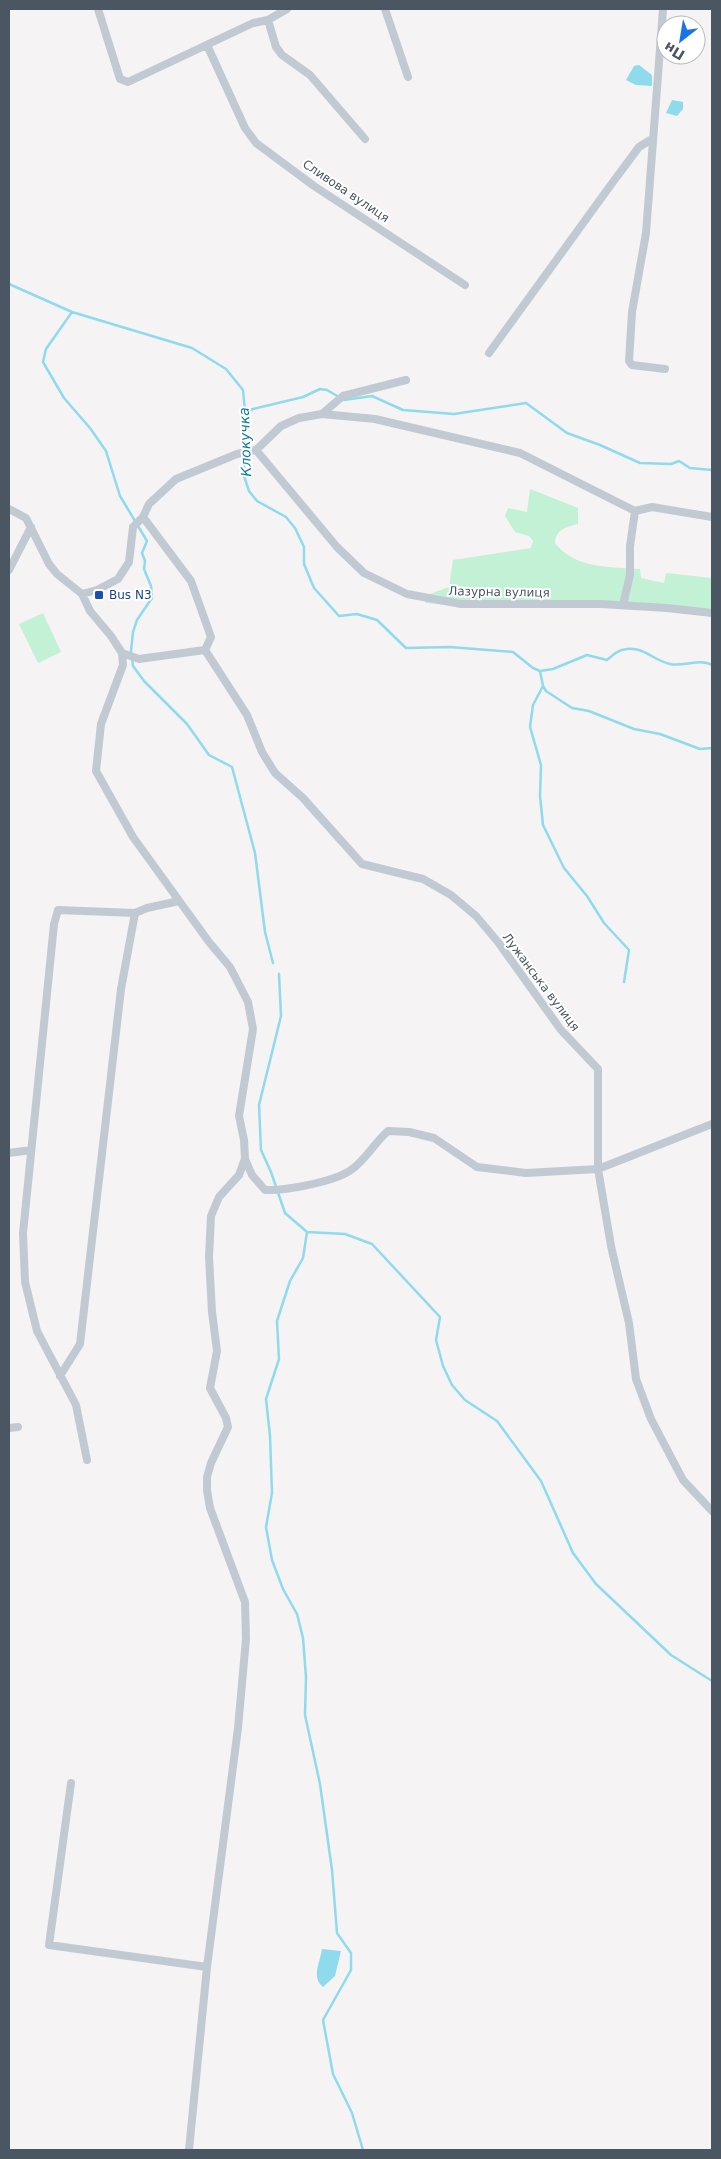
<svg xmlns="http://www.w3.org/2000/svg" width="721" height="2159" font-family="'DejaVu Sans',sans-serif">
<style>
.green{fill:#c3f1d5}
.water{fill:#90daee}
.lines{fill:none;stroke-linecap:round;stroke-linejoin:round}
.stream{stroke:#90daee;stroke-width:2.5}
.minor{stroke:#c1cad2;stroke-width:8}
.transit-dot{fill:#1a4fb4;stroke:#fff;stroke-width:2}
.labels{text-anchor:middle;stroke-width:4;stroke-linejoin:round;paint-order:stroke}
.street-label{font-size:12px;fill:#4a5661;stroke:#fff}
.transit-label{font-size:12px;fill:#164399;stroke:#fff;text-anchor:start}
.water-label{font-size:14px;font-style:italic;fill:#0c7c9b;stroke:#fff}
</style>
<rect width="100%" height="100%" fill="#f5f3f3"/>
<!-- green -->
<path class="green" d="M530 489 578 508V524C566 527 556 529 555 543 575 569 611 567 640 569L641 578 664 583 666 573 712 578V616L601 605 479 608 425 603 427 595 449 587 453 560 531 548 533 541 529 536 515 532 505 516 508 508 527 512Z
M43 613 61 652 38 663 19 624Z"/>
<!-- water -->
<path class="water" d="M639 65 652 75V86L636 85 626 80 634 66Z
M672 100 683 102V109L677 116 666 113Z
M322 1949 341 1951 335 1976 323 1987C311 1977 320 1963 322 1949Z"/>
<g class="lines">
<!-- stream -->
<path class="stream" d="M9 284 72 312 192 348 226 369 243 390 245 411 244 476 249 491 257 501 286 517 295 528 304 547V564L314 588 339 616 357 614 377 620 406 648 450 647 513 652 533 668 540 671 553 669 587 655 607 660C613 655 617 650 627 649 644 647 653 660 670 664 683 667 700 658 712 665
M72 312 46 349 43 362 64 398 90 428 106 451 120 496 147 541 142 553 145 561 144 569 151 586 152 598 137 620 133 632 131 651 133 666 144 681 187 724 209 755 232 767 255 853 265 932 273 963
M245 411 303 397 320 389 327 390 344 400 372 396 403 410 454 414 526 403 567 433 600 445 640 463 671 464 679 461 690 468 712 470
M540 671 543 686 533 705 530 727 541 765 540 796 543 825 564 868 587 896 604 923 629 950 624 982
M543 686 546 691 572 708 589 711 634 729 660 734 700 749 712 748
M279 974 281 1016 259 1105 261 1150 271 1172 285 1213 307 1232 345 1234 372 1244 440 1317 436 1340 443 1366 452 1385 465 1400 497 1421 541 1481 573 1553 596 1584 671 1655 712 1681
M307 1232 303 1258 290 1281 277 1321 279 1359 266 1399 270 1436 272 1493 266 1527 272 1560 283 1589 297 1614 303 1638 306 1677 305 1715 320 1784 332 1870 337 1933 351 1953V1970L323 2020 333 2074 352 2113 363 2150"/>
<!-- minor -->
<path class="minor" d="M98 9 120 79 128 82 253 23 268 20 287 9
M385 9 408 77
M663 9 646 233 632 312 629 361 632 365 665 369
M268 20 276 47 282 55 310 75 365 139
M207 45 245 128 256 143 314 186 465 285
M489 353 610 186 639 147 652 139
M322 414 343 396 406 380
M256 450 281 426 299 418 322 414 375 419 520 453 635 511
M9 509 26 518 49 564 57 574 82 594 90 611 111 636 122 653 123 665 101 724 96 771 133 837 209 942 230 967 248 1002 253 1029 239 1116 244 1140 245 1159 252 1175 265 1190C284 1191 334 1182 351 1170 365 1161 375 1142 388 1131L409 1132 434 1138 477 1167 526 1173 598 1169 712 1124
M143 517 191 581 211 637 205 650
M9 570 31 527
M82 594 97 590 118 579 129 562 133 527 143 517 149 504 176 479 237 454 256 450 337 547 364 573 407 594 461 604H601L667 608 712 613
M623 605 630 575V546L635 511 652 507 712 517
M122 653 139 659 205 650 247 715 262 752 275 773 303 798 362 864 423 879 451 895 476 916 498 942 561 1030 598 1069V1169L611 1246 629 1323 636 1379 651 1419 683 1480 712 1511
M9 1153 31 1150
M60 1376 80 1344 121 989 135 913 147 908 179 901
M9 1428 18 1427
M87 1460 76 1405 37 1331 25 1282 23 1233 54 924 58 910 135 913
M71 1783 49 1945 207 1967
M189 2150 207 1967 238 1728 246 1639 245 1602 210 1508 207 1490V1477L211 1463 228 1427 226 1418 210 1388 217 1351 212 1312 209 1257 211 1216 219 1197 239 1175 245 1159"/>
</g>
<!-- markers -->
<rect class="transit-dot" x="94" y="590" width="10" height="10" rx="2.5"/>
<g class="labels">
<!-- street labels -->
<g class="street-label">
<text transform="translate(346 191) rotate(34)" y="4">Сливова вулиця</text>
<text transform="translate(499 592) rotate(1)" y="4">Лазурна вулиця</text>
<text transform="translate(541 982) rotate(53)" y="4">Лужанська вулиця</text>
</g>
<!-- transit labels -->
<g class="transit-label">
<text x="109" y="599">Bus N3</text>
</g>
<!-- water labels -->
<g class="water-label">
<text transform="translate(245 442) rotate(-92)" y="5">Клокучка</text>
</g>
</g>
<!-- border -->
<rect width="721" height="2159" fill="none" stroke="#4a5661" stroke-width="20"/>
<!-- north arrow -->
<g transform="translate(681 40) rotate(211)"><circle r="24" fill="#ffffff" stroke="#b7bbc0"/>
<path d="M0-4L9 19L0 12L-9 19Z" fill="#1a73e8"/>
<text y="-8" font-size="14" font-weight="bold" text-anchor="middle" fill="#4a5661">Пн</text>
</g>
</svg>
